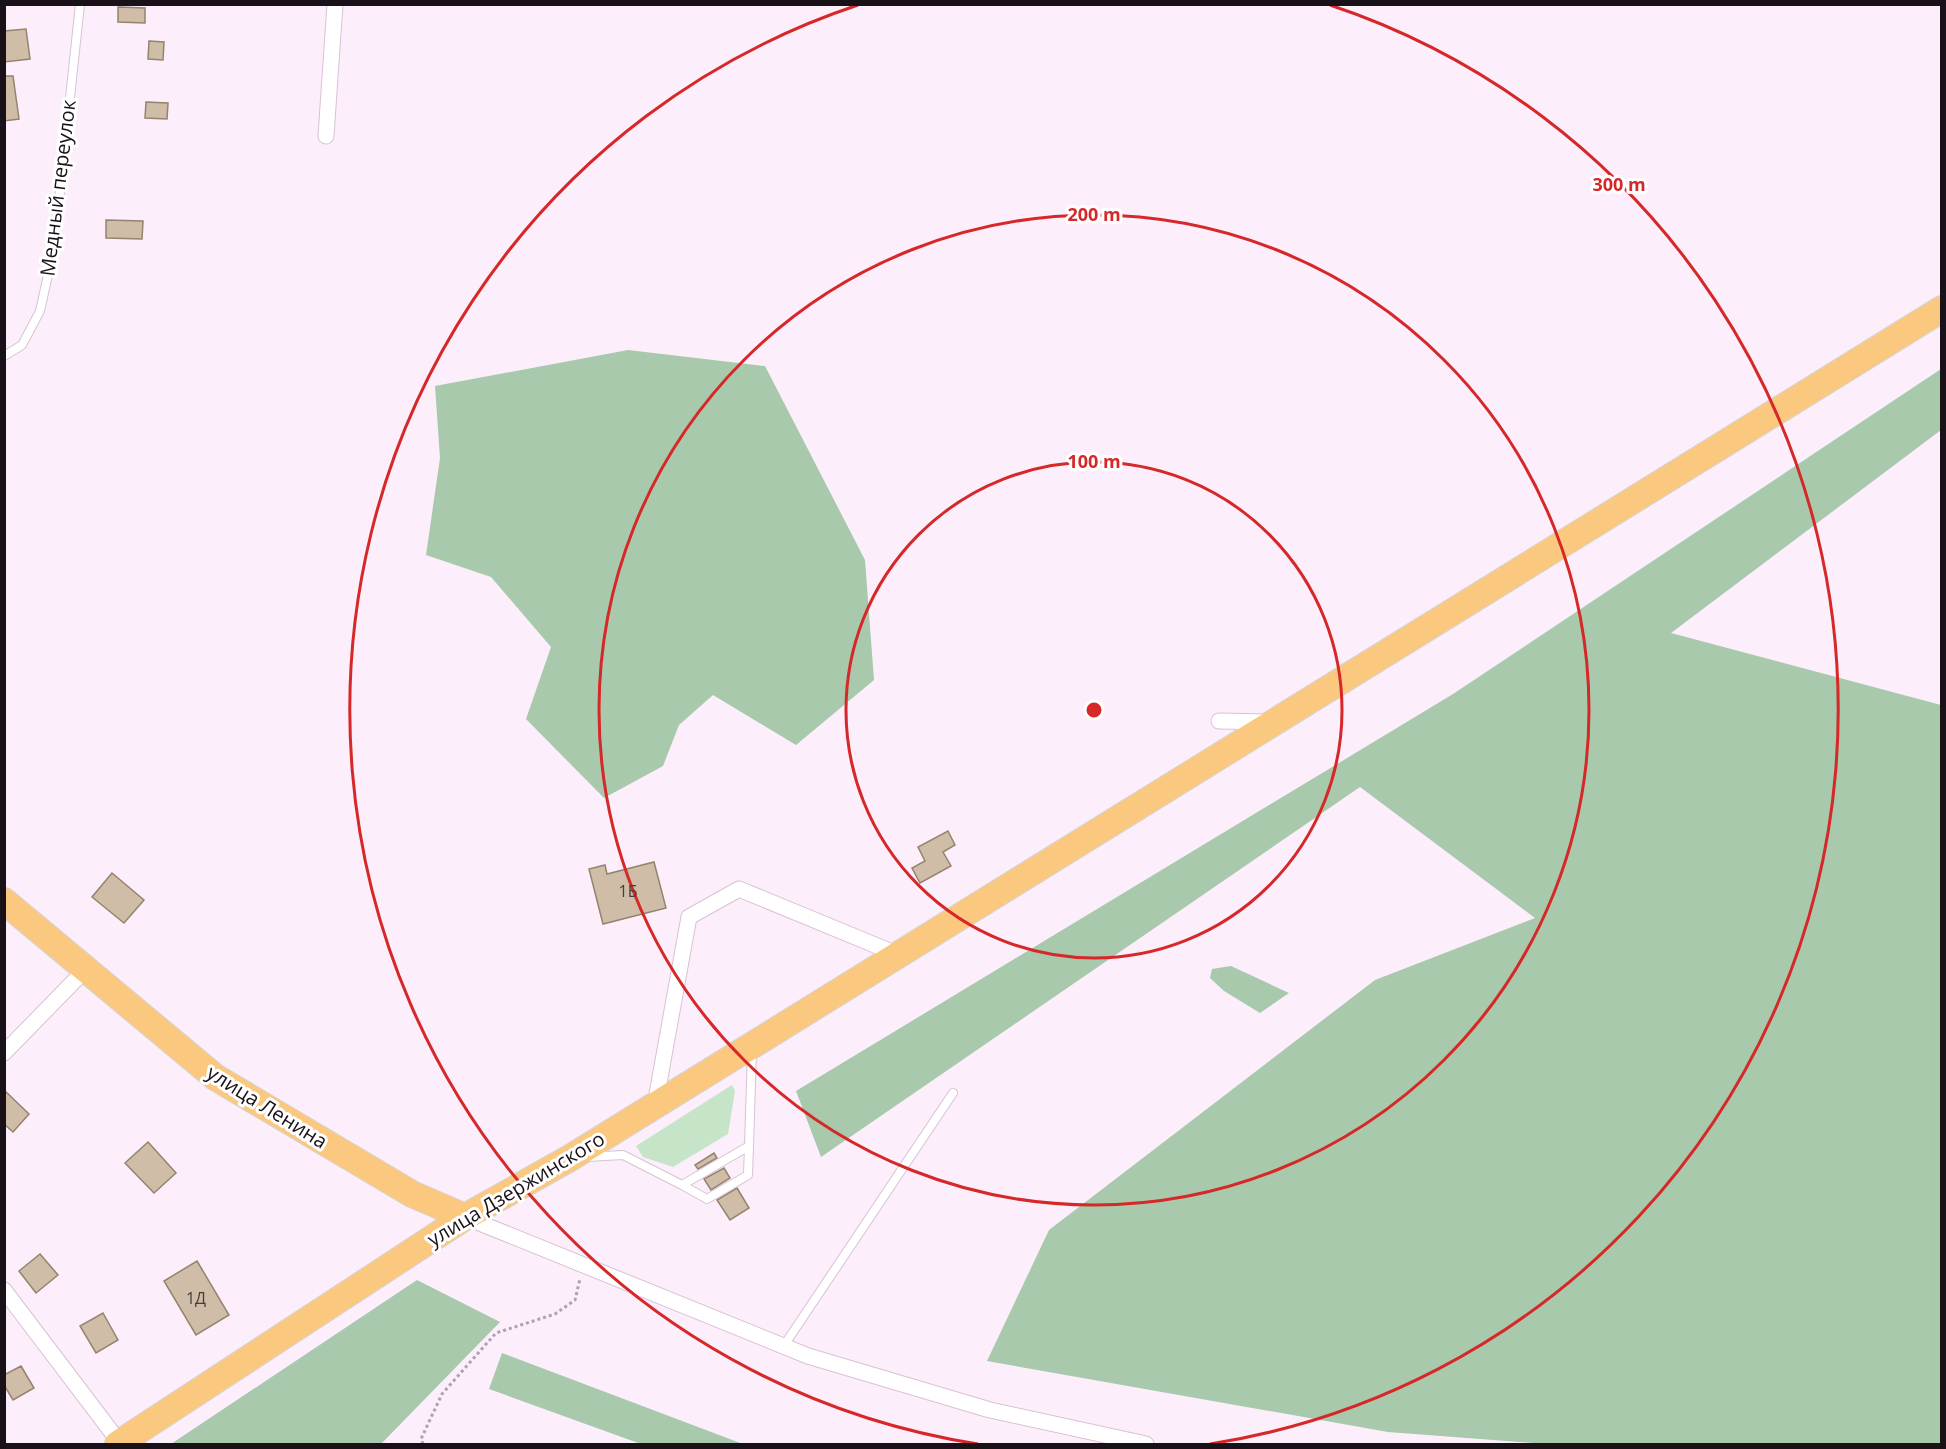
<svg xmlns="http://www.w3.org/2000/svg" width="1946" height="1449" font-family="'Open Sans',sans-serif">
<style>
.green{fill:#c6e4c8}
.forest{fill:#a8c9ab}
.building{fill:#cfbda7;stroke:#94836e;stroke-width:1.5}
.lines{fill:none;stroke-linecap:round;stroke-linejoin:round}
.lane-casing{stroke:#d8c2d5;stroke-width:10}
.street-casing{stroke:#d8c2d5;stroke-width:17}
.primary-casing{stroke:#d6d4d5;stroke-width:28}
.path{stroke:#aea2ad;stroke-width:3;stroke-dasharray:3 3;stroke-linecap:butt}
.lane{stroke:#fff;stroke-width:8}
.street{stroke:#fff;stroke-width:15}
.primary{stroke:#fbc880;stroke-width:26}
.ring{fill:none;stroke:#d62828;stroke-width:3}
.labels{text-anchor:middle;stroke-width:6;stroke-linejoin:round;paint-order:stroke}
.number-label{font-size:16px;fill:#463c3c}
.street-label{font-size:20px;fill:#191118;stroke:#fff}
.centre{fill:#d62828;stroke:#fff;stroke-width:3}
.ring-label{font-size:18px;text-anchor:middle;font-weight:bold;fill:#d62828;stroke:#fff;stroke-width:6;stroke-linejoin:round;paint-order:stroke}
</style>
<rect width="100%" height="100%" fill="#fceefb"/>
<!-- green -->
<path class="green" d="M732 1085 735 1091 728 1134 673 1167 643 1157 636 1146Z"/>
<!-- forest -->
<path class="forest" d="M628 350 765 366 865 560 874 680 796 745 713 695 679 725 663 766 604 798 526 719 551 647 491 577 426 555 440 458 435 386Z
M1941 369V430L1671 633 1941 705V1444H1547L1388 1432 987 1361 1049 1230 1375 980 1535 918 1360 787 821 1157 796 1091 1453 694Z
M1231 966 1289 993 1260 1013 1224 991 1210 978 1212 969Z
M417 1280 500 1322 381 1444H171Z
M502 1353 743 1444H641L489 1389Z"/>
<!-- building -->
<path class="building" d="M118 7 145 8V23L118 22Z
M26 29 30 59 4 62V31Z
M149 41 164 42 163 60 148 59Z
M4 76H13L19 119 4 121Z
M146 102 168 103 167 119 145 118Z
M106 220 143 221 142 239 106 238Z
M948 831 955 845 943 852 951 866 920 883 912 868 925 861 918 847Z
M654 862 666 908 603 924 589 869 605 865 607 874Z
M112 873 144 900 124 923 92 897Z
M4 1090 29 1114 13 1132 4 1124Z
M148 1142 176 1173 154 1193 125 1163Z
M714 1153 717 1158 698 1169 695 1165Z
M724 1168 730 1178 711 1190 704 1179Z
M737 1188 749 1208 730 1220 717 1200Z
M40 1254 58 1275 36 1293 19 1271Z
M197 1261 229 1315 196 1335 164 1281Z
M103 1313 118 1340 96 1353 80 1326Z
M21 1366 34 1388 13 1400 4 1385V1375Z"/>
<g class="lines">
<!-- lane casing -->
<g class="lane-casing">
<path id="lane" d="M4 356 22 345 40 311 54 248 80 4
M587 1157 623 1155 682 1185 749 1146 752 1050
M682 1185 707 1199 748 1175 749 1146
M783 1347 953 1093"/>
</g>
<!-- street casing -->
<g class="street-casing">
<path id="street" d="M326 136 335 4
M1219 721 1270 722
M4 1053 86 969
M655 1105 689 917 739 889 899 955
M465 1217 808 1356 990 1410 1146 1444
M4 1290 120 1443"/>
</g>
<!-- primary casing -->
<g class="primary-casing">
<path id="primary" d="M4 901 215 1077 412 1194 465 1217
M118 1444 465 1217 570 1158 1942 309"/>
</g>
<!-- path -->
<path class="path" d="M423 1444 421 1439 442 1394 496 1333 555 1314 575 1300 580 1279"/>
<!-- lane -->
<use href="#lane" class="lane"/>
<!-- street -->
<use href="#street" class="street"/>
<!-- primary -->
<use href="#primary" class="primary"/>
</g>
<!-- distance rings -->
<g class="ring">
<circle cx="1094" cy="710" r="248"/>
<circle cx="1094" cy="710" r="495"/>
<path d="M978 1444A743 743 0 0 1 858 5M1330 5A743 743 0 0 1 1210 1444"/>
</g>
<g class="labels">
<!-- number labels -->
<g class="number-label">
<text x="628" y="897">1Б</text>
<text x="196" y="1304">1Д</text>
</g>
<!-- street labels -->
<g class="street-label">
<text transform="translate(58 188) rotate(-83)" y="7">Медный переулок</text>
<text transform="translate(267 1107) rotate(32)" y="7">улица Ленина</text>
<text transform="translate(516 1189) rotate(-31)" y="7">улица Дзержинского</text>
</g>
</g>
<circle cx="1094" cy="710" r="9" class="centre"/>
<g class="ring-label">
<text x="1619" y="191">300 m</text>
<text x="1094" y="221">200 m</text>
<text x="1094" y="468">100 m</text>
</g>
<!-- border -->
<rect width="1946" height="1449" fill="none" stroke="#191118" stroke-width="12"/>
</svg>
